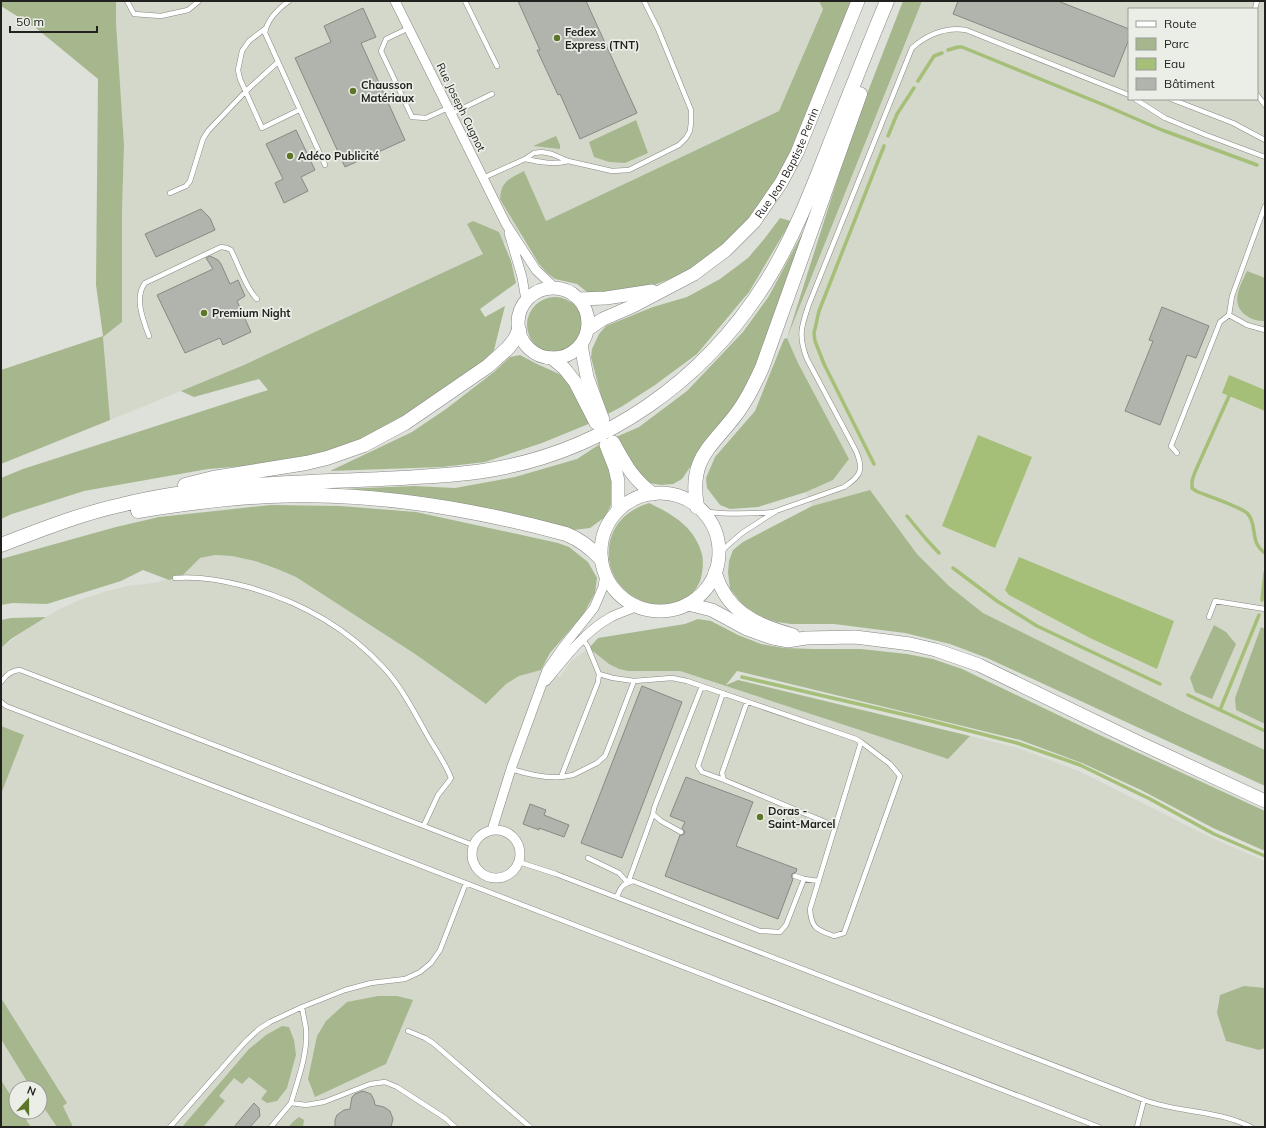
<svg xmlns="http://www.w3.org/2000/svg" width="1266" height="1128" font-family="Mulish,sans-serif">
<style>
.built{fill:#d3d8cb;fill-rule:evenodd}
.green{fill:#a7b78d}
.water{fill:#a6bf78}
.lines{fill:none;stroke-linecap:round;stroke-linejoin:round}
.stream{stroke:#a6bf78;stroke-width:3.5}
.building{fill:#b1b3ad;stroke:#878984}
.lane-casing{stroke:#858782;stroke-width:5.5}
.street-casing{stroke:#858782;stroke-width:10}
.secondary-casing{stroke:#858782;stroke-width:14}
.primary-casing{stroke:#858782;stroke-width:15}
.lane{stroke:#fff;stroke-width:4.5}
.street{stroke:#fff;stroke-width:9}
.secondary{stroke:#fff;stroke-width:13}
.primary{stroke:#fff;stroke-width:14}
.poi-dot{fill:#5d7527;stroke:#ebede7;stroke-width:1.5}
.labels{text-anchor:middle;stroke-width:3.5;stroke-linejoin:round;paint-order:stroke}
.poi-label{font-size:11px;font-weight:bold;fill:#212220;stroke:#ebede7;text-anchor:start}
.street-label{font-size:11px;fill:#212220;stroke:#ebede7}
</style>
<rect width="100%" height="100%" fill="#dee0da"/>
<!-- built -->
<path class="built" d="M116 1H826L779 111 546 221 483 254 244 365 110 420 103 337 122 322V211L124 145 116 23Z
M922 1H1265V750L1183 712 983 613 949 586 917 554 870 490 812 506 806 492 833 480 849 459 798 363 787 338ZM1129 9H1257V99H1129Z
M215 555 232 556 255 561 296 577 415 654 486 703 506 684 519 676 541 670 560 677 570 662 589 648 628 671H680L947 759 970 736 1018 748 1079 771 1212 838 1265 861V1127H31L21 1112H40V1088H16V1104L1 1080V648L34 624 58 610 82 599 104 592 128 586 153 583 182 576 200 558Z"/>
<!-- green -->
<path class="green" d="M1 1H116V23L124 145 122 211V322L103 337 110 420 1 464V370L103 336 96 285 98 79 36 28 1 6Z
M819 1H853L792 151 775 182 750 218 713 256 680 275 649 287 604 294 587 292 577 284 555 279 547 273 539 264 500 199C501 181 509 179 524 171L546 221 779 111 823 9Z
M903 1H922L787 338 798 363 849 459 833 480 806 492 758 507 730 509 720 505 707 488 706 478 715 457 755 411 784 339 787 338 853 130Z
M636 120 648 153 625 163 609 162 594 157 589 142Z
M556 136 560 145V149L533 146Z
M780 218 791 221 749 292 697 354 655 385 621 407 606 415 591 357 592 349 599 334 606 326 653 307 687 297 720 279 748 258 765 238Z
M473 221 499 232 511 261 516 283 480 309 485 317 505 306 494 350 485 361 416 412 353 445 292 462 208 469 84 491 12 514 1 519V478L23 469 268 390 259 379 194 397 181 391 244 365 483 254 467 224Z
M804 230 762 353 730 418 711 436 682 479 673 484 661 485 649 483 638 474 616 437 639 427 687 391 743 332 769 296Z
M1247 271 1265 278V321C1259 321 1252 320 1247 316 1229 304 1240 286 1247 271Z
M527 325a28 28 0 1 1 56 0a28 28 0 1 1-56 0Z
M520 355 537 364 566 377 591 423 542 443 485 462 442 467 330 471 412 432 446 409 494 372 510 357Z
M600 444 609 467 615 497 605 517 590 528 574 530 316 490 414 486 455 488 515 477 577 459Z
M870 490 917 554 949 586 983 613 1183 712 1265 750V786L987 658 950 644 905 633 834 624H791L777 622 759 616 743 605 730 589 728 573 729 561 733 550 743 542 812 506Z
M649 503C672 514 693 526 701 551 704 560 703 569 701 578 685 629 597 603 610 541 615 521 630 509 649 503Z
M271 505 340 506 416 512 558 543 569 547 588 562 597 578 595 593 583 615 550 653 541 670 519 676 506 684 486 704 415 654 296 577 277 569 255 561 232 556 215 555 200 558 182 576 169 580 143 570 121 581 47 604 13 603 1 605V559L116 527 159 517Z
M46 617 11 639 1 648V620L11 618Z
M698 619 711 621 738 635 761 644 784 648 813 649H861L907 654 933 659 962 669 1104 737 1265 811V851L1213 828 1141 790 1082 763 1020 740 737 671 726 685 738 680 970 736 948 759 680 671H628L619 669 609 664 589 648 598 638 685 624Z
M1214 625 1226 632 1236 644 1212 699 1195 692 1190 678Z
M1261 627 1265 629V724L1236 710 1235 698Z
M1 726 24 735 1 794Z
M1244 986 1265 988V1048L1259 1050 1226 1041 1217 1013 1220 995Z
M378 996H397L413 1000 386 1064 315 1097 308 1079 317 1036 326 1021 347 1002Z
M1 998 67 1103 63 1106 73 1127H57L40 1102V1088H31L1 1039Z
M282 1026 289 1027 294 1040 296 1055 287 1088 277 1101 267 1103 261 1099 267 1091 249 1077 242 1084 234 1078 219 1096 225 1101 203 1127H182L249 1049 266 1035Z
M1 1080 16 1104V1112H21L31 1127H1Z
M299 1117 304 1120 303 1127H288L295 1120Z"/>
<!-- water -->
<path class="water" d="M1229 375 1265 390V411L1222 393Z
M978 435 1032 457 995 548 942 526Z
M1019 557 1174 621 1157 669 1090 638 1009 595 1005 590Z"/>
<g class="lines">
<!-- stream -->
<path class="stream" d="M948 50 958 47H962L1104 105 1162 130 1257 165
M918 81 934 56 942 53
M888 136 897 114 914 88
M1229 396 1195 472 1192 481V488L1196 491C1207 496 1242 507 1248 514 1258 526 1249 542 1265 553
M874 464 824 364 815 341 814 333 819 311 884 146
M907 516 926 539 939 553
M953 568 997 601 1037 626 1160 684
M1262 600 1265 573
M1259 615 1220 710 1265 731
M742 677 923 719 1017 743 1080 765 1150 799 1214 834 1265 856
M1188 695 1220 710"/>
</g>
<!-- building -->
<path class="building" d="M518 1H586L637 113 580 139 560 94 558 95 537 50H540Z
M958 1H1058L1129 29V39L1114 77 953 14Z
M363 8 376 37 361 43 405 140 345 167 295 58 331 42 324 26Z
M296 130 315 170 301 177 308 191 284 203 275 183 283 179 266 144Z
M201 209 210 218 215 230 156 257 145 234Z
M210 256 218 260 221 264 230 284 238 280 245 296 237 301 251 332 223 345 220 338 185 353 157 295 213 269 206 258Z
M1162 307 1209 326 1196 358 1187 355 1160 425 1125 411 1153 341 1149 340Z
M642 686 682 702 622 858 581 843Z
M686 777 753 802 736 846 797 869 796 872 792 874 791 877 793 879 778 919 665 876 680 835H683L685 832 682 828 685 822 670 816Z
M530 804 546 810 544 815 569 825 564 837 539 828V830L523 824Z
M363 1091 371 1094 374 1100 375 1105 384 1107 390 1111 393 1119 391 1127H335V1120L337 1115 344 1110 350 1109 352 1097 355 1094Z
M254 1103 259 1108 260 1116 250 1127H234Z"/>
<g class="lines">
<!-- lane casing -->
<g class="lane-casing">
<path id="lane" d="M127 1 134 14 161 16 188 10 199 1
M289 1C278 9 267 19 265 33L325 165
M465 1 497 66
M1255 9 1257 1
M266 28 249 41 242 51 238 70 240 79 262 128 299 110
M409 28 386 39 381 51 412 117 426 118 448 108
M1257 95 1265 105
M1135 99 1165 118 1206 135 1265 157
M1171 99 1233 123 1265 140
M451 114 492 94
M525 159C539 162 554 165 568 161
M483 178 525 159 534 153 542 152 552 154 568 161 612 171 629 170 679 145 686 138 690 131 691 122V110L658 29 644 1
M170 193 186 186 190 181 203 139 208 131 246 91 278 62
M1265 206 1232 296 1229 315 1247 325 1265 330
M149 336C143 320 134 297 145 283L221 247 227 248 231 250C238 264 247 290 257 299
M1177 453 1171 446 1220 322 1229 315
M701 511C726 515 750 514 775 512
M718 556 727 546 742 533 776 511 844 487C861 476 864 470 856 451L807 359C798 336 801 327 809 304L912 48C928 34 945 27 966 30L1129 95
M175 578C198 576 221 580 244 586 297 600 345 626 383 667 401 686 413 710 426 733 434 748 445 762 451 778L449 781 438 795 424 825
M1209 617 1215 601 1265 609
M634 681 672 678 687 681 856 739 861 742 890 764 900 776 844 933 834 936C818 930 811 929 810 909L861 742
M1 682C6 675 12 670 20 670L473 845
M723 693 698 766 702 772 724 780
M1 702 6 706 1099 1127
M747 702 722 773 724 780 835 826
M511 769C528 774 543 778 561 777L598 682 599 674 587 645 582 640
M561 777 573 775 597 763 605 756 613 736 634 681 613 678 599 674
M681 832 661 821 653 814 654 808 702 686
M588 858 619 873 628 883
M519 862 556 874 1144 1100C1179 1113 1217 1110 1251 1127
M795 876 804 879 819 881
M628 883 653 814
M617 897C621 887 621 885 633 881L760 931 780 932 786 925 804 879
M408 1031 425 1038 433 1043 530 1127
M291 1103C298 1079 308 1054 306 1029 305 1022 303 1014 302 1007
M170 1127 245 1042 259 1029 270 1022 302 1007 345 990 371 983 405 979 420 972 431 963 440 950 466 883
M271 1127 291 1103 306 1105 324 1102 370 1084 385 1082 397 1087 445 1118 455 1127
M1137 1127 1144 1100"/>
</g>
<!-- street casing -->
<g class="street-casing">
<path id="street" d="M395 1 506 224 536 270 554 287
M509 233 522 277 526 300
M546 681C565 658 584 632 611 617 619 613 629 610 637 606
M492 830 511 769 547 670 563 647 594 608 603 587 605 574
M472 854a24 24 0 1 1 48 0a24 24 0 1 1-48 0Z"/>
</g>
<!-- secondary casing -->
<g class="secondary-casing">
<g id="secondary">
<circle cx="553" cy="323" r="35"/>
<path d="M579 299 606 298 652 291"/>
<path id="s1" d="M588 329 603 319 633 306 694 274 726 250 754 222 781 183 797 153 858 1"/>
<path d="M581 345 587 377 603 420"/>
<path d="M552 358 564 368 575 382 596 423"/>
<path d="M613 442C626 465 632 478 653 494"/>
<path d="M606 445 615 468 618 481V510"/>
<circle cx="660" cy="552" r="59"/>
<path d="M715 572C717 578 719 584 722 589 736 617 765 627 793 635"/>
<path d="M688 604 712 610 747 629 772 638 787 641 806 638 855 637 887 641 910 644 936 650 979 665 1140 743 1265 801"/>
</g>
</g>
<!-- primary casing -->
<g class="primary-casing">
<path id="primary" d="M185 485 213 478 306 463 327 458 364 445 405 423 488 366 508 348 515 339 519 330
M697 507C689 460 708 450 734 417 746 402 754 385 762 368L860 94
M138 511C181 504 225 498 270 496 370 491 470 508 566 534 581 540 591 548 601 559
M1 545C40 530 80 514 121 505 157 496 193 491 230 487 287 482 345 481 402 478 431 476 460 475 489 470 605 451 704 381 766 282 793 239 811 192 829 146 848 98 867 49 887 1"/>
</g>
<!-- lane -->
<use href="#lane" class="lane"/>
<!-- street -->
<use href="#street" class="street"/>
<!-- secondary -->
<use href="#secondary" class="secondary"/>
<!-- primary -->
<use href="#primary" class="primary"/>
</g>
<!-- markers -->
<g class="poi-dot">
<circle cx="557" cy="38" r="4"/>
<circle cx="353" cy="91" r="4"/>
<circle cx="290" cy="156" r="4"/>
<circle cx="204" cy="313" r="4"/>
<circle cx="760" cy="817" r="4"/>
</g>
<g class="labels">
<!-- poi labels -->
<g class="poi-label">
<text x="565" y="36">Fedex<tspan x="565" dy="13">Express (TNT)</tspan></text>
<text x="361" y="89">Chausson<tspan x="361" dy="13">Matériaux</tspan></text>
<text x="298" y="160">Adéco Publicité</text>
<text x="212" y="317">Premium Night</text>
<text x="768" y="815">Doras -<tspan x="768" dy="13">Saint-Marcel</tspan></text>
</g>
<!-- street labels -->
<g class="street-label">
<text transform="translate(461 107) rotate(64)" y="4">Rue Joseph Cugnot</text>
<text dy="4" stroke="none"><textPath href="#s1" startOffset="267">Rue Jean Baptiste Perrin</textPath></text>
</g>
</g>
<!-- border -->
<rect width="1266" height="1128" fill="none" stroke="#212220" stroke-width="4"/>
<!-- legend -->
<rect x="1128" y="8" width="130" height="92" fill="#ebede7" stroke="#9a9c97"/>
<rect x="1136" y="21" width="20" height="6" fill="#ffffff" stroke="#9a9c97"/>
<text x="1164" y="28" font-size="12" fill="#212220">Route</text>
<rect x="1136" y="38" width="20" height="12" fill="#a7b78d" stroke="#9a9c97"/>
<text x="1164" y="48" font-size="12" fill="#212220">Parc</text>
<rect x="1136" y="58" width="20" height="12" fill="#a6bf78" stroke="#9a9c97"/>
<text x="1164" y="68" font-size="12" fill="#212220">Eau</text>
<rect x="1136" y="78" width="20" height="12" fill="#b1b3ad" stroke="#9a9c97"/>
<text x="1164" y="88" font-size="12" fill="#212220">Bâtiment</text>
<!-- north arrow -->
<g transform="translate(28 1100) rotate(21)"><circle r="19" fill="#ebede7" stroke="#9a9c97"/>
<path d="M0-3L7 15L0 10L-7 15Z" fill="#5d7527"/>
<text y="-6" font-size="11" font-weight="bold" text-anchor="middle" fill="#212220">N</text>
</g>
<!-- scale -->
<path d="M10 26v6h87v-6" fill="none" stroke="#212220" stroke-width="2"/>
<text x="16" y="26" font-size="12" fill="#212220" stroke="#ebede7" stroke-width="3" paint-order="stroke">50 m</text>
</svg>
